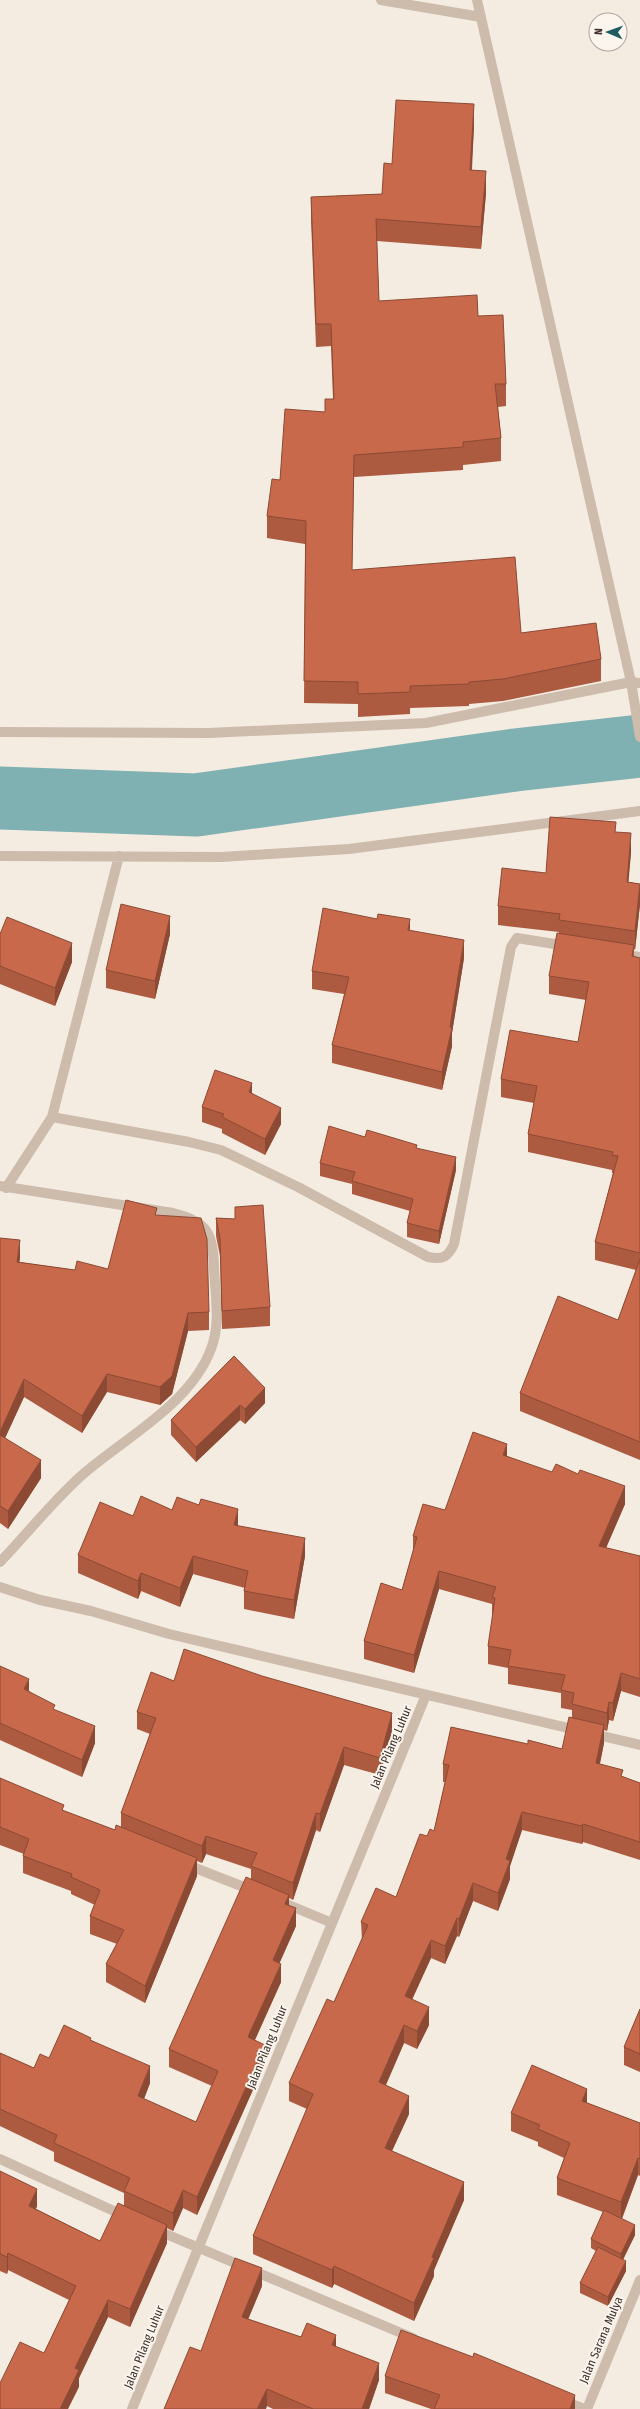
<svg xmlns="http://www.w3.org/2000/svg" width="640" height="2409" font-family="'Fira Sans Condensed',sans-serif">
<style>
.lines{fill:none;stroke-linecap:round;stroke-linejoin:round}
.river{stroke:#7fb0b2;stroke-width:63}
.minor{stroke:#cdbbac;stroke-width:10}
.wall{fill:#ac5a40}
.shaded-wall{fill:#8c4a34}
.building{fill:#c8694b;stroke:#8c4a34}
.labels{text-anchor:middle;stroke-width:4;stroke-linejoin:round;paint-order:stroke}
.street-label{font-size:12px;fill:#3b302b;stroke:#fbf5ee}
</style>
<rect width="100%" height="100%" fill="#f4ebe1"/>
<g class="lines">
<!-- river -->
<path class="river" d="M0 798 196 805 515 760 640 746"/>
<!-- minor -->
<path class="minor" d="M381 0 481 17
M477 0 631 682 640 737
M0 732 209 733 426 723 631 682 640 683
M0 856 222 857 349 849 640 811
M620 954 640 957
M52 1117 189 1142 221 1150 298 1187 428 1257C443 1260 448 1257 454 1244L511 947 517 938 567 946
M0 1186 173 1213C208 1221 213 1234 214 1268 215 1294 221 1324 211 1349 190 1405 124 1438 81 1476 52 1502 27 1534 0 1562
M6 1188 52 1117 119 856
M0 1587 40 1600 91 1611 169 1634 640 1745
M185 1864 254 1891
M284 1903 332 1923
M0 2159 127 2217
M154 2229 413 2338
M562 2400 584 2409
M132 2409 426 1695
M587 2409 640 2280"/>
</g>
<!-- wall -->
<path class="wall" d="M474 126 472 170 486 193 481 249 377 241 379 301 478 316 506 384V406L498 407 501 438V461L463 465V470L354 477 352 570 521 633 601 659V681L503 701 469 704V706L410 708V714L358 717V704L304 703 305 544 267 538V516L280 480 333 399 331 346 316 347 311 219V197L382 194 392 164Z
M616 832 631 852 628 882 640 884V904L635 950 634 949V956L640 958V1460L520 1411V1393L618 1320 636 1270 595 1260V1242L613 1173H612V1170L528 1152V1134L534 1103 501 1097V1079L578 1042 586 1000 549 994V976L559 932 498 925V906L546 873Z
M410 931 464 958 452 1033V1046L442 1090 332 1063V1045L344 994 312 989V971Z
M0 934 72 962 55 1006 0 984Z
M170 934 155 999 106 988V970Z
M252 1093 281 1124 265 1155 222 1133V1129L202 1122V1107Z
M365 1137 417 1149 456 1170 439 1244 407 1237V1223L410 1211 352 1194V1184L320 1176V1163Z
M235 1207 270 1307V1326L222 1329 220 1256 216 1236V1218L235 1219Z
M157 1215 209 1312V1330L188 1331 172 1394 160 1405 107 1392 82 1433 24 1397 5 1438 41 1478 8 1529 0 1523V1238L20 1258 19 1262 75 1270 108 1269Z
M234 1356 265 1403 245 1424 240 1420 196 1462 171 1435V1420Z
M507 1456 625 1504 606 1548 640 1556V1697L621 1691 613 1721 609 1720 607 1731 604 1730V1743L600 1764 623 1777 640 1783V1860L583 1842 582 1844 522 1830 510 1866V1879L498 1911 473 1901 459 1937 457 1936 445 1964 431 1958 412 2000 429 2025 417 2049 404 2043 386 2085 409 2114 392 2151 464 2200 434 2270V2276L414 2321 334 2284 332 2288 253 2254V2236L307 2109 289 2101V2083L334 2002 362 1940 361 1922 396 1897 427 1836 434 1831 445 1782H443V1764L528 1744 562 1749 572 1718V1710L561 1708V1693L508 1684V1668L488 1664V1646L493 1615H492V1604L439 1589 414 1673 364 1659V1641L402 1590 413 1551V1536L445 1510Z
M172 1510 238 1526 305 1556 294 1619 244 1609V1591L245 1588 193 1574 180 1607 141 1591 138 1599 78 1573V1555L133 1516Z
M0 1666 29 1691 95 1743 82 1777 0 1740Z
M174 1681 392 1731 380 1775 344 1765 320 1832 316 1830 293 1900 289 1898V1905L296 1926 279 1963 281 1982 255 2040 265 2063 197 2215 183 2208 173 2231 167 2228V2243L130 2327 108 2317 79 2378V2387L44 2353 69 2300 8 2270 7 2274 0 2271V2171L37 2206 36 2209 100 2241 124 2205V2193L54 2161V2152L0 2126V2053L34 2068 49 2058 91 2040 150 2083 144 2099 196 2122 212 2086 169 2067V2049L251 1879V1869L206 1854 202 1863 197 1861V1876L145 2003 106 1982V1964L117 1944 90 1934V1916L95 1905 71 1894V1891L23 1873V1856L24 1854 0 1845V1778L64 1811 115 1830 121 1827V1813L150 1734 137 1729V1712Z
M640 2009V2072L624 2065V2047Z
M587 2103 640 2123V2176L638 2175 622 2219 635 2235 623 2260 626 2271 608 2306 580 2293V2283L596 2251 591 2248V2239L603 2212 557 2195V2178L564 2158 538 2146V2142L511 2131V2113Z
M262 2286 248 2319 301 2337 336 2347 379 2380 369 2409H273L267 2406 201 2351Z
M385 2376 575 2409H431L385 2393Z"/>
<!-- shaded-wall -->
<path class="shaded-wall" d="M474 104V126L470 192V170Z
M486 171V193L481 249V227Z
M631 833V852L627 900V882Z
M640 886V904L635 950V931Z
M170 916V934L155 999V981Z
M410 919V938L408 930Z
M464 940V958L452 1033V1046L442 1090V1072L450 1027Z
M72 943V962L55 1006V988Z
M252 1083V1098L249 1092Z
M281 1108V1124L265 1155V1139Z
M456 1157V1170L439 1244V1231Z
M20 1240V1258L17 1279V1262Z
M188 1313V1331L172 1394 160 1405V1387Z
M107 1374V1392L82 1433V1416Z
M24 1379V1397L0 1449V1432Z
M265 1388V1403L245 1424V1409Z
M240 1405V1420L196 1462V1447Z
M507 1444V1462L503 1455Z
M41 1460V1478L8 1529V1511Z
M625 1486V1504L599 1564V1546Z
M238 1509V1527L234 1525Z
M305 1538V1556L294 1619V1600Z
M193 1556V1574L180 1607V1588Z
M439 1571V1589L414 1673V1655Z
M141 1573V1591L138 1599V1581Z
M621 1673V1691L613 1721V1703Z
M29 1679V1696L24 1689Z
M609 1702V1720L607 1731V1713Z
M392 1713V1731L380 1775V1758Z
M604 1725V1743L596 1781V1763Z
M95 1726V1743L82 1777V1760Z
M344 1747V1765L320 1832V1814Z
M522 1812V1830L510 1866V1879L498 1911V1893L506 1859Z
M316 1813V1830L293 1900V1883Z
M583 1824V1842L582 1844V1826Z
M206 1836V1854L202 1863V1846Z
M197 1858V1876L145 2003V1986Z
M473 1883V1901L459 1937V1919Z
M289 1895V1912L285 1904Z
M296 1908V1926L273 1978V1960Z
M457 1918V1936L445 1964V1946Z
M431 1940V1958L405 2014V1996Z
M281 1964V1982L248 2055V2037Z
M429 2007V2025L417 2049V2031Z
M404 2025V2043L379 2100V2082Z
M265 2045V2063L197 2215V2197Z
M150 2066V2083L138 2114V2096Z
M587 2089V2106L582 2101Z
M409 2096V2114L385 2166V2148Z
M638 2158V2175L621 2220V2202Z
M464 2182V2200L434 2270V2276L414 2321V2303L432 2257Z
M37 2189V2206L29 2223V2206Z
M183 2190V2208L173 2231V2213Z
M167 2225V2243L130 2327V2309Z
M635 2225V2235L621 2263V2254Z
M8 2253V2270L7 2274V2257Z
M626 2261V2271L608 2306V2297Z
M334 2266V2284L332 2288V2270Z
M262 2268V2286L242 2334V2317Z
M108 2300V2317L79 2378V2387L68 2409H60L75 2368Z
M336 2335V2353L332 2345Z
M379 2363V2380L369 2409H362Z
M267 2389V2406L266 2409H257Z
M575 2395V2409H570Z"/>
<!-- building -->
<path class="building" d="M396 100 474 104 470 170 486 171 481 227 376 219 379 301 477 295 478 316 503 315 506 384H495L501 438 463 442V447L354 455 352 570 515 557 521 633 596 623 601 659 503 679 469 682V684L410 686V692L358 694V682L304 681 306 521 267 516 272 479 280 480 285 409 325 412V399H334L331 324H316L311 197 382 194 384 163 392 164Z
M550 817 616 822 615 832 631 833 627 882 640 884 635 931 559 920 560 914 498 906 502 868 546 873Z
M121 904 170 916 155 981 106 970Z
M323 908 377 919 378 914 410 919 408 930 464 940 450 1027 452 1028 442 1072 332 1045 349 977 312 971Z
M7 917 72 943 55 988 0 966V934Z
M557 933 634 945 632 956 640 958V1253L595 1242 618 1156 612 1155 613 1152 528 1134 537 1086 501 1079 510 1030 578 1042 589 982 549 976Z
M215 1070 252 1083 249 1092 281 1108 265 1139 222 1117 224 1114 202 1107Z
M329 1126 365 1137 367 1130 417 1145 416 1148 456 1157 439 1231 407 1223 413 1199 352 1181 355 1172 320 1163Z
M126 1200 157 1208 155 1215 201 1218 207 1239 209 1312 188 1313 172 1376 160 1387 107 1374 82 1416 24 1379 0 1432V1238L20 1240 17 1262 75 1270 77 1261 108 1269Z
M263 1205 270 1307 222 1311 220 1238 216 1218 235 1219V1207Z
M640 1259V1442L520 1393 558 1296 618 1320Z
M234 1356 265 1388 245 1409 240 1405 196 1447 171 1420Z
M473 1432 507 1444 503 1455 552 1472 556 1464 578 1474 580 1470 625 1486 599 1546 640 1556V1679L621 1673 613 1703 609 1702 607 1713 572 1704 574 1693 561 1690 565 1675 508 1666 511 1650 488 1646 495 1598 492 1597 496 1587 439 1571 414 1655 364 1641 381 1583 402 1590 417 1537 413 1536 423 1504 445 1510Z
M0 1435 41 1460 8 1511 0 1506Z
M141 1496 172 1510 177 1497 199 1505 201 1499 238 1509 234 1525 305 1538 294 1600 244 1591 248 1571 193 1556 180 1588 141 1573 138 1581 78 1555 100 1502 133 1516Z
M184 1649 262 1676 392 1713 380 1758 344 1747 320 1814 316 1813 293 1883 251 1866 257 1853 206 1836 202 1846 121 1813 156 1718 137 1712 151 1672 174 1681Z
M0 1666 29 1679 24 1689 55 1705 53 1709 95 1726 82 1760 0 1723Z
M569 1717 604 1725 596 1763 623 1770 621 1776 640 1783V1842L583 1824 582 1826 522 1812 506 1859 510 1861 498 1893 473 1883 459 1919 457 1918 445 1946 431 1940 405 1996 429 2007 417 2031 404 2025 379 2082 409 2096 385 2148 464 2182 432 2257 434 2258 414 2303 334 2266 332 2270 253 2236 313 2094 289 2083 327 1999 334 2002 368 1925 361 1922 376 1888 396 1897 420 1834 427 1836 430 1829 434 1831 449 1765 443 1764 451 1727 528 1744V1740L562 1749Z
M0 1778 64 1805 62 1810 115 1830 116 1825 197 1858 145 1986 106 1964 124 1930 90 1916 100 1890 71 1877 72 1874 23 1856 29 1839 0 1827Z
M246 1877 289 1895 285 1904 296 1908 273 1960 281 1964 248 2037 265 2045 197 2197 183 2190 173 2213 124 2191 130 2178 54 2143 57 2135 0 2109V2053L34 2068 40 2054 49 2058 64 2025 91 2038 90 2040 150 2066 138 2096 196 2122 218 2071 169 2049Z
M640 2009V2054L624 2047Z
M532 2065 587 2089 582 2101 640 2123V2159L638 2158 621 2202 557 2178 570 2143 538 2129 540 2125 511 2113Z
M0 2171 37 2189 29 2206 100 2241 118 2203 167 2225 130 2309 108 2300 75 2368 79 2370 60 2409H0V2383L20 2342 44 2353 76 2286 8 2253 7 2257 0 2254Z
M604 2210 635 2225 621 2254 591 2239Z
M598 2247 626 2261 608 2297 580 2283Z
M235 2258 262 2268 242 2317 301 2337 307 2323 336 2335 332 2345 379 2363 362 2409H313L267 2389 257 2409H164L190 2347 201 2351Z
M401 2330 473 2357 474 2353 575 2395 570 2409H434L440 2395 385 2376Z"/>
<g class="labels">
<!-- street labels -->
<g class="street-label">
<text transform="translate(391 1747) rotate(-67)" y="4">Jalan Pilang Luhur</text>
<text transform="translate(267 2047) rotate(-68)" y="4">Jalan Pilang Luhur</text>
<text transform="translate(601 2340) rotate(-67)" y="4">Jalan Sarana Mulya</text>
<text transform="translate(144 2347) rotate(-68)" y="4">Jalan Pilang Luhur</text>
</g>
</g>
<!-- north arrow -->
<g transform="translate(608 32) rotate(272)"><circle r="19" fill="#fbf5ee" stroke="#aea6a0"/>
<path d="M0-3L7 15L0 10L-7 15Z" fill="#1f5a5e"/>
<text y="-6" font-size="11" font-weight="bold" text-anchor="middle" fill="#3b302b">N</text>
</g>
</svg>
